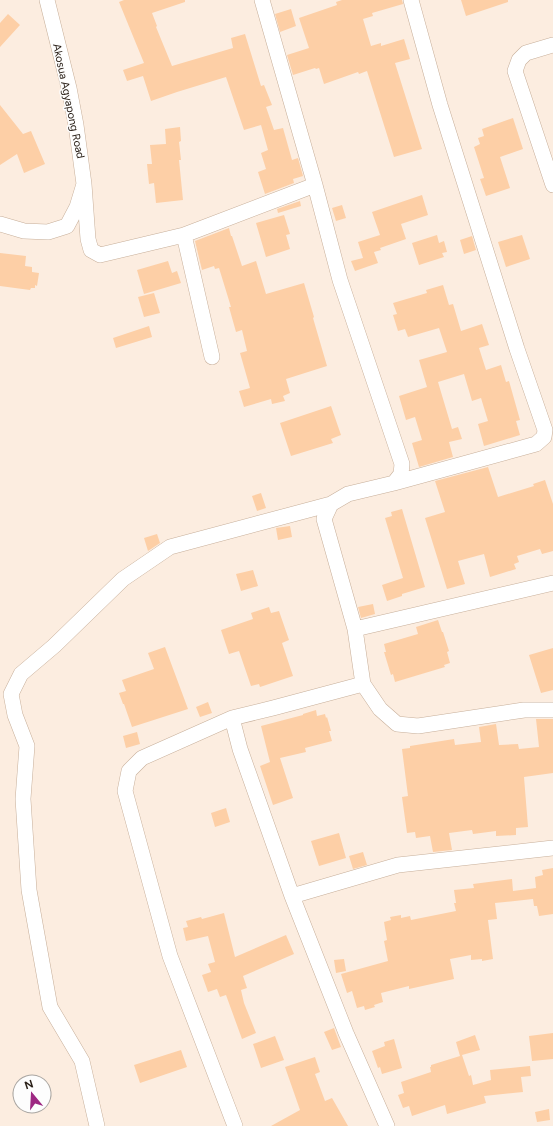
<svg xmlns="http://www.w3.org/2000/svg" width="553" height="1126" font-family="Figtree,sans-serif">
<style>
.building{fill:#fdcfa6}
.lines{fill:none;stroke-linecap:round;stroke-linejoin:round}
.minor-casing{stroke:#c7af9a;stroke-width:16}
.minor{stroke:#fff;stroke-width:15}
.labels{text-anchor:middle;stroke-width:3;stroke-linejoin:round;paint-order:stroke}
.street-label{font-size:11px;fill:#2a2018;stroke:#fdfdfd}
</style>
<rect width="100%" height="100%" fill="#fcede0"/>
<!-- building -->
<path class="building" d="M124 0H185V2L152 13 157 26 156 27 172 66 233 48 231 38 245 34 261 86 264 85 272 105 266 107 274 130 283 128 292 160 298 158 303 176 293 179 294 183 265 194 258 172 266 169 261 153 268 150 261 125 244 130 226 77 177 92 151 101 143 76 127 81 123 70 144 63 119 2Z
M342 0H402L403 4 372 13 373 16 363 19 371 46 381 43V46L404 39 410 59 395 63 422 149 394 157 367 71 359 74 358 72 324 84 319 68 316 69 315 68 293 75 287 55 309 48 299 18 337 5 336 2Z
M461 0H508V2L466 16Z
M291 9 296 26 280 32 275 14Z
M8 14 20 25 0 47V23Z
M0 105 23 134 31 131 45 164 24 173 17 154 0 165Z
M513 118 523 149 500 157 510 188 486 196 480 179 484 178 474 147 480 144 478 138 484 136 482 129Z
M180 127 181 141 179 142 181 160H179L183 200 156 203 154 183 149 184 147 164H152L150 145 166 144 165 129Z
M422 195 428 215 401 224 406 239 380 248 381 250 374 252 378 263 355 271 351 261 363 258 358 242 380 235 372 212Z
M300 201 301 206 278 213 277 209Z
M342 205 346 218 336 221 332 208Z
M284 215 290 234 286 235 290 249 266 257 256 223Z
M229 228 231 236H232L242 266 256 261 266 294 304 283 314 317 313 318 327 366 286 379 290 393 283 396 285 401 272 404 271 399 244 407 239 391 250 388 240 353 247 351 242 330 236 332 229 307H231L219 268 215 269 214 266 202 270 200 262 195 241Z
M437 235 439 243 444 241 447 252 442 253 444 257 419 265 412 243Z
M522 235 530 259 506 267 498 242Z
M472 236 476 250 464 254 460 240Z
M0 253 26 256 25 266 32 267V272L39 273 37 286 35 285V288H31L30 290 0 286Z
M168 261 172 273 177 271 181 283 144 294 137 270Z
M443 285 449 305 453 304 461 331 482 324 489 345 479 348 486 370 501 365 506 382 509 381 520 420 516 421 520 435 484 446 478 424 488 421 481 398 472 401 464 374 438 382 452 429 458 427 462 439 449 442 453 457 419 467 412 443 422 440 415 417 406 420 399 396 427 387 419 360 447 352 439 328 408 337 405 329 398 331 393 315 397 314 393 303 427 293 426 290Z
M154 293 160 313 144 317 138 297Z
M149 326 152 337 116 348 113 338Z
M331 406 341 435 331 439 333 443 291 456 280 423Z
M488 467 498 497 534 486 533 484 545 480 553 504V551L542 554 540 549 517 556 519 562 514 564 516 569 490 577 484 554 458 561 465 584 447 589 425 518 445 512 435 481Z
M261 493 266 508 257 511 252 496Z
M402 509 425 587 402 594V596L387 601 382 585 403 578 385 518 392 516 391 512Z
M290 526 292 537 278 540 276 528Z
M157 534 160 543 148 551 144 538Z
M253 570 258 586 241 591 236 574Z
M373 604 375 614 361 618 358 607Z
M269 607 271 613 279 611 289 640 282 643 293 676 260 687 259 684 251 686 239 651 229 654 221 630 253 619 251 613Z
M438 620 442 632H443L449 651 447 652 450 663 444 665 445 667 395 682 393 674 391 675 384 652H386L384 644 418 634 416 627Z
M165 647 188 709 132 727 124 704H123L119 693 126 691 122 680 154 669 148 653Z
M553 648V690L541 693 529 655Z
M208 702 212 713 200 717 196 707Z
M316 710 317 716 325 714 326 718 327 717 331 731H329L332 741 305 748 306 752 280 758 293 798 273 805 260 766 270 762 261 726 303 715V714Z
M536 719H553V773L524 777 528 827 516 828V835L496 836V831L473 834 472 830 449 833 452 850 433 852 430 836 416 838 415 832 407 833 402 797 408 796 402 749 410 748V746L454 739 455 745 481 742 479 727 496 724 499 745 518 744 519 749 539 747Z
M137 732 140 744 126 748 123 736Z
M226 808 230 822 215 827 211 813Z
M339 833 346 858 319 866 311 841Z
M363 852 367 865 353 869 349 856Z
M553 868V914L539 916 537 906H534L533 899 495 903 497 919 488 920 493 959 482 961V959L471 960V955L450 959 454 979 409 989V986L381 993 383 1002 374 1005 375 1007 365 1010 364 1006 357 1008 352 991 347 993 341 974 388 961 384 941 387 940 384 922 391 920 390 917 401 915V918L410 916 411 920 456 911 454 903H456L454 890 474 888 473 884 512 879 513 891 536 888 535 877 543 875 542 870Z
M224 913 235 957 286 935 294 954 243 976 247 988 241 990 244 1003 256 1033 242 1039 226 995 220 997 217 989 208 992 202 975 211 972 208 964 215 962 208 936 186 941 183 928 188 927 186 921 201 917 202 919Z
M344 959 346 971 336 973 334 960Z
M334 1028 341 1047 332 1050 324 1032Z
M553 1033V1059L532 1061 529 1036Z
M475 1035 480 1050 462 1055 469 1076 471 1075 473 1085 491 1080 490 1070 530 1066 531 1076 521 1077 523 1092 484 1096 486 1103 447 1114 445 1105 412 1116 409 1106 403 1108 398 1095 404 1093 401 1082 431 1072 430 1067H431V1065L460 1056 456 1042Z
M275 1036 284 1060 261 1068 253 1044Z
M394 1039 402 1068 382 1074 380 1067 378 1068 372 1051 385 1046 384 1042Z
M181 1050 187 1067 140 1083 134 1065Z
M315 1057 320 1072 315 1074 325 1101 332 1098 348 1126H271L300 1110 285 1067Z
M549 1109 550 1120 537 1122 535 1112Z"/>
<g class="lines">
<!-- minor casing -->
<g class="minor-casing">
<path id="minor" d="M262 0 315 185 340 280 402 464 401 474 394 483 348 494 331 504 324 519 355 629 363 684 380 709 397 724 418 726 524 710H553
M553 45 526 53 519 60 515 71 553 185
M84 184 88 239 91 250 100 255 184 235 315 185
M0 224 24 231 48 232 67 226 77 207 84 184 76 125 69 88 47 0
M184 235 212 357
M394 483 536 444 544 437 545 430 517 349 440 105 411 0
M355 629 553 583
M363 684 273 708 232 718 240 749 292 896 346 1033 387 1126
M232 718 142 758 129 771 125 791 170 956 235 1126
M292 896 398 865 553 848
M97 1126 82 1061 50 1007 29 890 23 799 27 746 15 715 11 694 21 674 54 646 123 579 170 547 331 504"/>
</g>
<!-- minor -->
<use href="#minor" class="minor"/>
</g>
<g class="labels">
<!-- street labels -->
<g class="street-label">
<text transform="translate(69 101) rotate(78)" y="4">Akosua Agyapong Road</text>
</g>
</g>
<!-- north arrow -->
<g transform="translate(32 1094) rotate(342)"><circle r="19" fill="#fdfdfd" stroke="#a9a5a1"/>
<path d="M0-3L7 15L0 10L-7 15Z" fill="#9d2782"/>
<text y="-6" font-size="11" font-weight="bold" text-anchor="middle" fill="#2a2018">N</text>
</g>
</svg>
